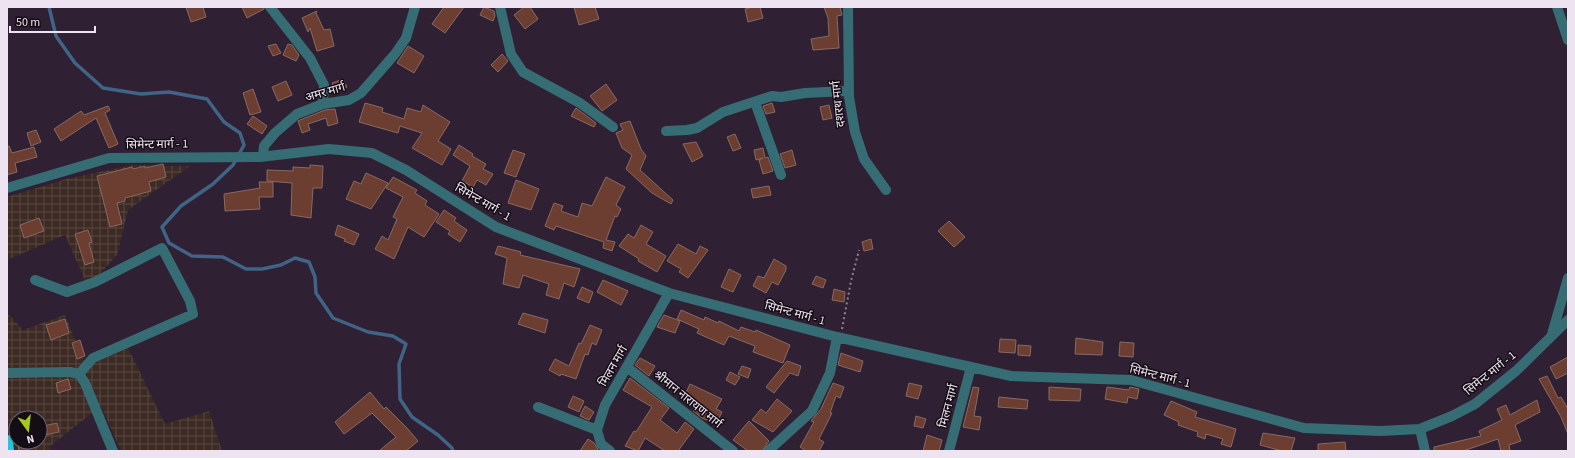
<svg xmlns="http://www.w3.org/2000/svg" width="1575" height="458" font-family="'Source Sans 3','Noto Sans Devanagari',sans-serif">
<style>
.industrial{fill:url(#industrial-grid);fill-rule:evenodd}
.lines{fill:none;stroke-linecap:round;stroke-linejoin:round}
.stream{stroke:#3f6486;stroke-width:3.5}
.building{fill:#6c3d31;stroke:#886a62}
.path{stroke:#8f8292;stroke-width:2;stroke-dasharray:2 3;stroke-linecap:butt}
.minor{stroke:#366c74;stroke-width:10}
.highway{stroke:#1acadf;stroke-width:12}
.labels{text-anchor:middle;stroke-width:3;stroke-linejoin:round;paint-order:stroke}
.street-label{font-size:12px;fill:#eee3f0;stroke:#140d15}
</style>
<defs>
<pattern id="industrial-grid" width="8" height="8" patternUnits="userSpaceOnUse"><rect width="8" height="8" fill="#3c2a23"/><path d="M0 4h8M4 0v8" fill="none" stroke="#584943"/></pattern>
</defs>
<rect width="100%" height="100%" fill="#302033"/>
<!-- industrial -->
<path class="industrial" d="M133 165 190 166 128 210 117 255 88 287 65 235 7 260V197L66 179Z
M7 313 23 330 65 315 86 367 128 348 165 424 209 411 222 451H121L101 406 49 447 52 451H7ZM16 418H40V442H16Z"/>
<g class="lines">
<!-- stream -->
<path class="stream" d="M49 7 56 36 75 63 103 88 141 94 169 92 207 99 224 122 240 133 244 145 233 165 213 184 181 206 162 227 169 243 192 256 223 257 246 269H262L281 265 295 258 309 262 315 277 316 293 333 318 368 332 393 336 406 344 399 364 400 399 412 417 438 435 452 448 453 451"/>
</g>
<!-- building -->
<path class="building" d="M186 7H203L206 17 191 22Z
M242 7H264V9L247 18Z
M444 7H464L445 33 432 24Z
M484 7 494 11 495 16 493 21 480 15Z
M524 7H530L538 19 525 29 514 15Z
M574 7H595L599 19 579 25Z
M753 7H760L763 18 748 22 745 9Z
M824 7H840L842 15 837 16 839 48 813 50 811 39 829 36 828 18Z
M317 11 316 13 324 30 330 29 334 46 317 51 310 28 308 32 302 18Z
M276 44 281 53 273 56 268 46Z
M288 44 292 45 299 55 296 61 283 55Z
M408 46 424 56 414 73 397 63Z
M502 54 508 61 498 72 491 65Z
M343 79 347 87 335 91 332 83Z
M286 81 292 95 278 101 272 87Z
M606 84 617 100 602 111 590 96Z
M253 89 261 112 250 115 243 93Z
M365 103 383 108 382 112 404 119 407 108 421 112 423 105 450 122 438 141 451 149 442 165 412 148 422 133 400 126 398 133 359 122Z
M772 103 775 112 766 114 763 106Z
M829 105 832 118 823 120 820 107Z
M108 106 110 110 105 113 118 144 109 148 96 118 61 141 54 129 81 111 84 115Z
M576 108 596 123 594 127 571 116Z
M335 109 338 123 328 126 326 118 308 124 310 130 302 133 298 121 300 120 325 110Z
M253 116 267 126 262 134 247 124Z
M630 121 641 149 646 156 640 170 673 200 671 204 652 193 626 169 632 155 622 148 616 133 623 130 620 124Z
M36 130 41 142 31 146 27 133Z
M735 134 741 148 733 151 727 137Z
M696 142 703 156 692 162 683 144Z
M459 145 473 154 472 156 486 164 483 169 493 174 486 185 477 180 473 187 462 181 470 166 453 155Z
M7 146H9L12 153 34 147 37 157 15 163 17 172 7 175Z
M763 148 765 158 768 157 773 171 763 174 759 160 763 158 756 160 754 150Z
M513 150 525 154 516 177 504 173Z
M792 150 796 165 785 168 780 154Z
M163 164 166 177 149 182 151 191 125 198V201L117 203 122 224 110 227 97 176 132 167 133 169 145 166V168Z
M310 165 323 166 322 188H313L311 218 291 215 292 183 267 181V170L293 171V167L310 168Z
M366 173 388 183 371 209 346 199 354 181 361 184Z
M393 177 417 190 415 193 427 201 425 205 439 214 424 237 408 227 394 259 375 249 382 236 388 240 397 219 393 217 403 197 386 188Z
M606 177 625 187 616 205 621 209 617 217 615 216 606 240 615 242 612 251 603 248 604 242 556 226 554 230 545 226 554 203 563 206 561 211 578 217 582 203 592 206Z
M516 180 539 189 531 210 508 203Z
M259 182H273V197H259L260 209 225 211 224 194 260 188Z
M769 186 771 195 753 198 751 189Z
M444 210 456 218 454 221 467 230 460 242 448 234 450 231 436 222Z
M39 218 44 231 24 238 20 225Z
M949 221 965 237 954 247 938 231Z
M338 225 359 234 354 245 344 241 345 239 335 235Z
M641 225 653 232 646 244 666 256 657 272 638 261 639 259 619 246 628 234 634 238Z
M88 230 92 242 89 243 94 262 85 265 75 234Z
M871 239 873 249 864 251 862 242Z
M678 244 696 254 700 246 708 250 688 278 679 272 681 269 667 261Z
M498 246 521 252 520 255 580 269 574 287 564 283 559 299 546 295 549 284 523 275 519 288 503 284 507 258 495 254Z
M774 259 786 266V270L778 285 772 282 766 293 753 286 758 276 764 278Z
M729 269 741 275 733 292 721 287Z
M816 276 826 280 823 288 812 284Z
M603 280 628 291 621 305 597 292Z
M582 287 593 292 589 303 577 298Z
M834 289 845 292 844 302 832 300Z
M681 310 704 320 705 317 718 323 719 321 739 331 741 327 755 332 756 330 790 345 783 363 753 352 755 346 729 336 724 345 697 333 699 329 677 319Z
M523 313 548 320 545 333 518 324Z
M664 315 680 321 675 333 657 327Z
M65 319 69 333 51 340 46 325Z
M590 325 602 330 596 345 592 343 588 355 585 354 576 379 561 374 560 376 549 370 555 359 569 366 579 343 581 344Z
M1076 338 1103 342 1102 355 1075 354Z
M1000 339 1016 340 1015 353 999 352Z
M80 340 85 356 77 359 72 343Z
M1120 342 1134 343 1133 357 1119 356Z
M1018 345 1031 346 1030 356 1018 355Z
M841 353 863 361 860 372 838 365Z
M1568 357V373L1556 379 1550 367Z
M640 358 655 366 649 376 635 365Z
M787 361 801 366 798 376 790 373 774 393 766 387Z
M742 366 751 369 748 378 738 374Z
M730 372 740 377 735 385 726 380Z
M1547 376 1558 398 1561 397 1568 409V434L1561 417 1539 379Z
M630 378 669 408 660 420 677 433 685 422 694 429 678 451H665L645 438 638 451 625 446 634 431 636 432 652 407 623 390Z
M68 379 71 389 58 393 56 383Z
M833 383 844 387 840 398 836 396 830 413H832L819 439 824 442 819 451H806L800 447 814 422 811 421 821 409Z
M909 383 922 386 918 399 906 396Z
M690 384 722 399 716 409 722 412 716 424 702 418 693 411 696 407 686 402 688 397 685 395Z
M973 387 979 388 974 416 981 417 979 430 963 427Z
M1049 387 1081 389 1080 401 1049 400Z
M1107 387 1129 390 1130 387 1139 389 1137 399 1128 397 1127 403 1105 399Z
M370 392 384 409 386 407 407 428 418 441 406 451H379L396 437 372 413 344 434 335 422Z
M573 396 584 401 579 412 568 407Z
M999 397 1028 400 1027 409 998 407Z
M777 399 792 411 773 432 752 420 761 409 766 413Z
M1537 400 1540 412 1515 425 1521 441 1509 445 1510 451H1501L1498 439 1463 451H1434V447L1481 436 1479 431 1502 420 1497 409 1506 405 1510 415Z
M1171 401 1197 412 1195 417 1236 429 1231 447 1221 444 1223 439 1206 434 1205 439 1197 436 1198 432 1178 425 1179 422 1164 415Z
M585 406 594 412 589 420 580 416Z
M916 416 926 419 923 428 914 426Z
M749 421 769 441 762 451H748L733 440Z
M57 423 59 432 45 435 44 426Z
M1263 433 1295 438 1291 451H1282L1260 445Z
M927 435 942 440 939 451H923Z
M588 439 594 443 599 451H580Z
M18 442H27L28 451H19Z
M1345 442 1346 451H1318V444Z"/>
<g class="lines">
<!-- path -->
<path class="path" d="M842 329 851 281 859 250"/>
<!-- minor -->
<path class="minor" d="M270 7 310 58 324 85 323 104
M500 7 511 54 523 72 580 103 613 127
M848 7 849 97 855 132 864 159 886 190
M1557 7 1568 40
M755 102 781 175
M666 131 687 130 697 128 723 112 772 96 781 97 805 93 848 91
M263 156 264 146 275 133 297 114 323 104 349 100 361 93 395 54 406 38 415 7
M7 188 109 158 260 157 329 149 372 153 406 170 496 227 669 293 837 337 1011 376 1131 380 1304 428 1380 431 1420 429 1452 416 1475 404 1516 371 1568 320
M35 280 67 292 95 282 162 248 190 301 193 314 93 358 79 374
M1552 334 1568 278
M627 367 733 451
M7 373 70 372 79 374 85 383 113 451
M538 407 597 430
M1420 429 1425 451
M610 451 601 444 597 430 605 405 669 293
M768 451 812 411 830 373 837 337
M949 451 971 367"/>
<!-- highway -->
<path class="highway" d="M7 441 8 451"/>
</g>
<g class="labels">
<!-- street labels -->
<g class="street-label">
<text transform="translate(325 92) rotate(-16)" y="4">अमर मार्ग</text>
<text transform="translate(838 104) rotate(-96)" y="4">दशरथ मार्ग</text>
<text transform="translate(157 144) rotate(-1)" y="4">सिमेन्ट मार्ग - 1</text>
<text transform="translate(483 202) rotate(30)" y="4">सिमेन्ट मार्ग - 1</text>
<text transform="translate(795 313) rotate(15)" y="4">सिमेन्ट मार्ग - 1</text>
<text transform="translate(613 366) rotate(-60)" y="4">मिलन मार्ग</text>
<text transform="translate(1490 373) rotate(-39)" y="4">सिमेन्ट मार्ग - 1</text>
<text transform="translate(1160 376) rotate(14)" y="4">सिमेन्ट मार्ग - 1</text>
<text transform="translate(688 399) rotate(39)" y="4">श्रीमान नारायण मार्ग</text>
<text transform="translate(948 406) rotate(-75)" y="4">मिलन मार्ग</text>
</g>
</g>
<!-- border -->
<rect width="1575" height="458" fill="none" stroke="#eee3f0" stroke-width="16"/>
<!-- north arrow -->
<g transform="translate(28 430) rotate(165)"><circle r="19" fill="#140d15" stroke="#6b636d"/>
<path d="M0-3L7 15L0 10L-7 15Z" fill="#a9c71b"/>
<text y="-6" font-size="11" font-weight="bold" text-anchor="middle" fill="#eee3f0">N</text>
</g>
<!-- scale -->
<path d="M10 26v6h85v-6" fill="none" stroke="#eee3f0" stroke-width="2"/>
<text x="16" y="26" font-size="12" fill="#eee3f0" stroke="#140d15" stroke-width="3" paint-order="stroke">50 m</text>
</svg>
